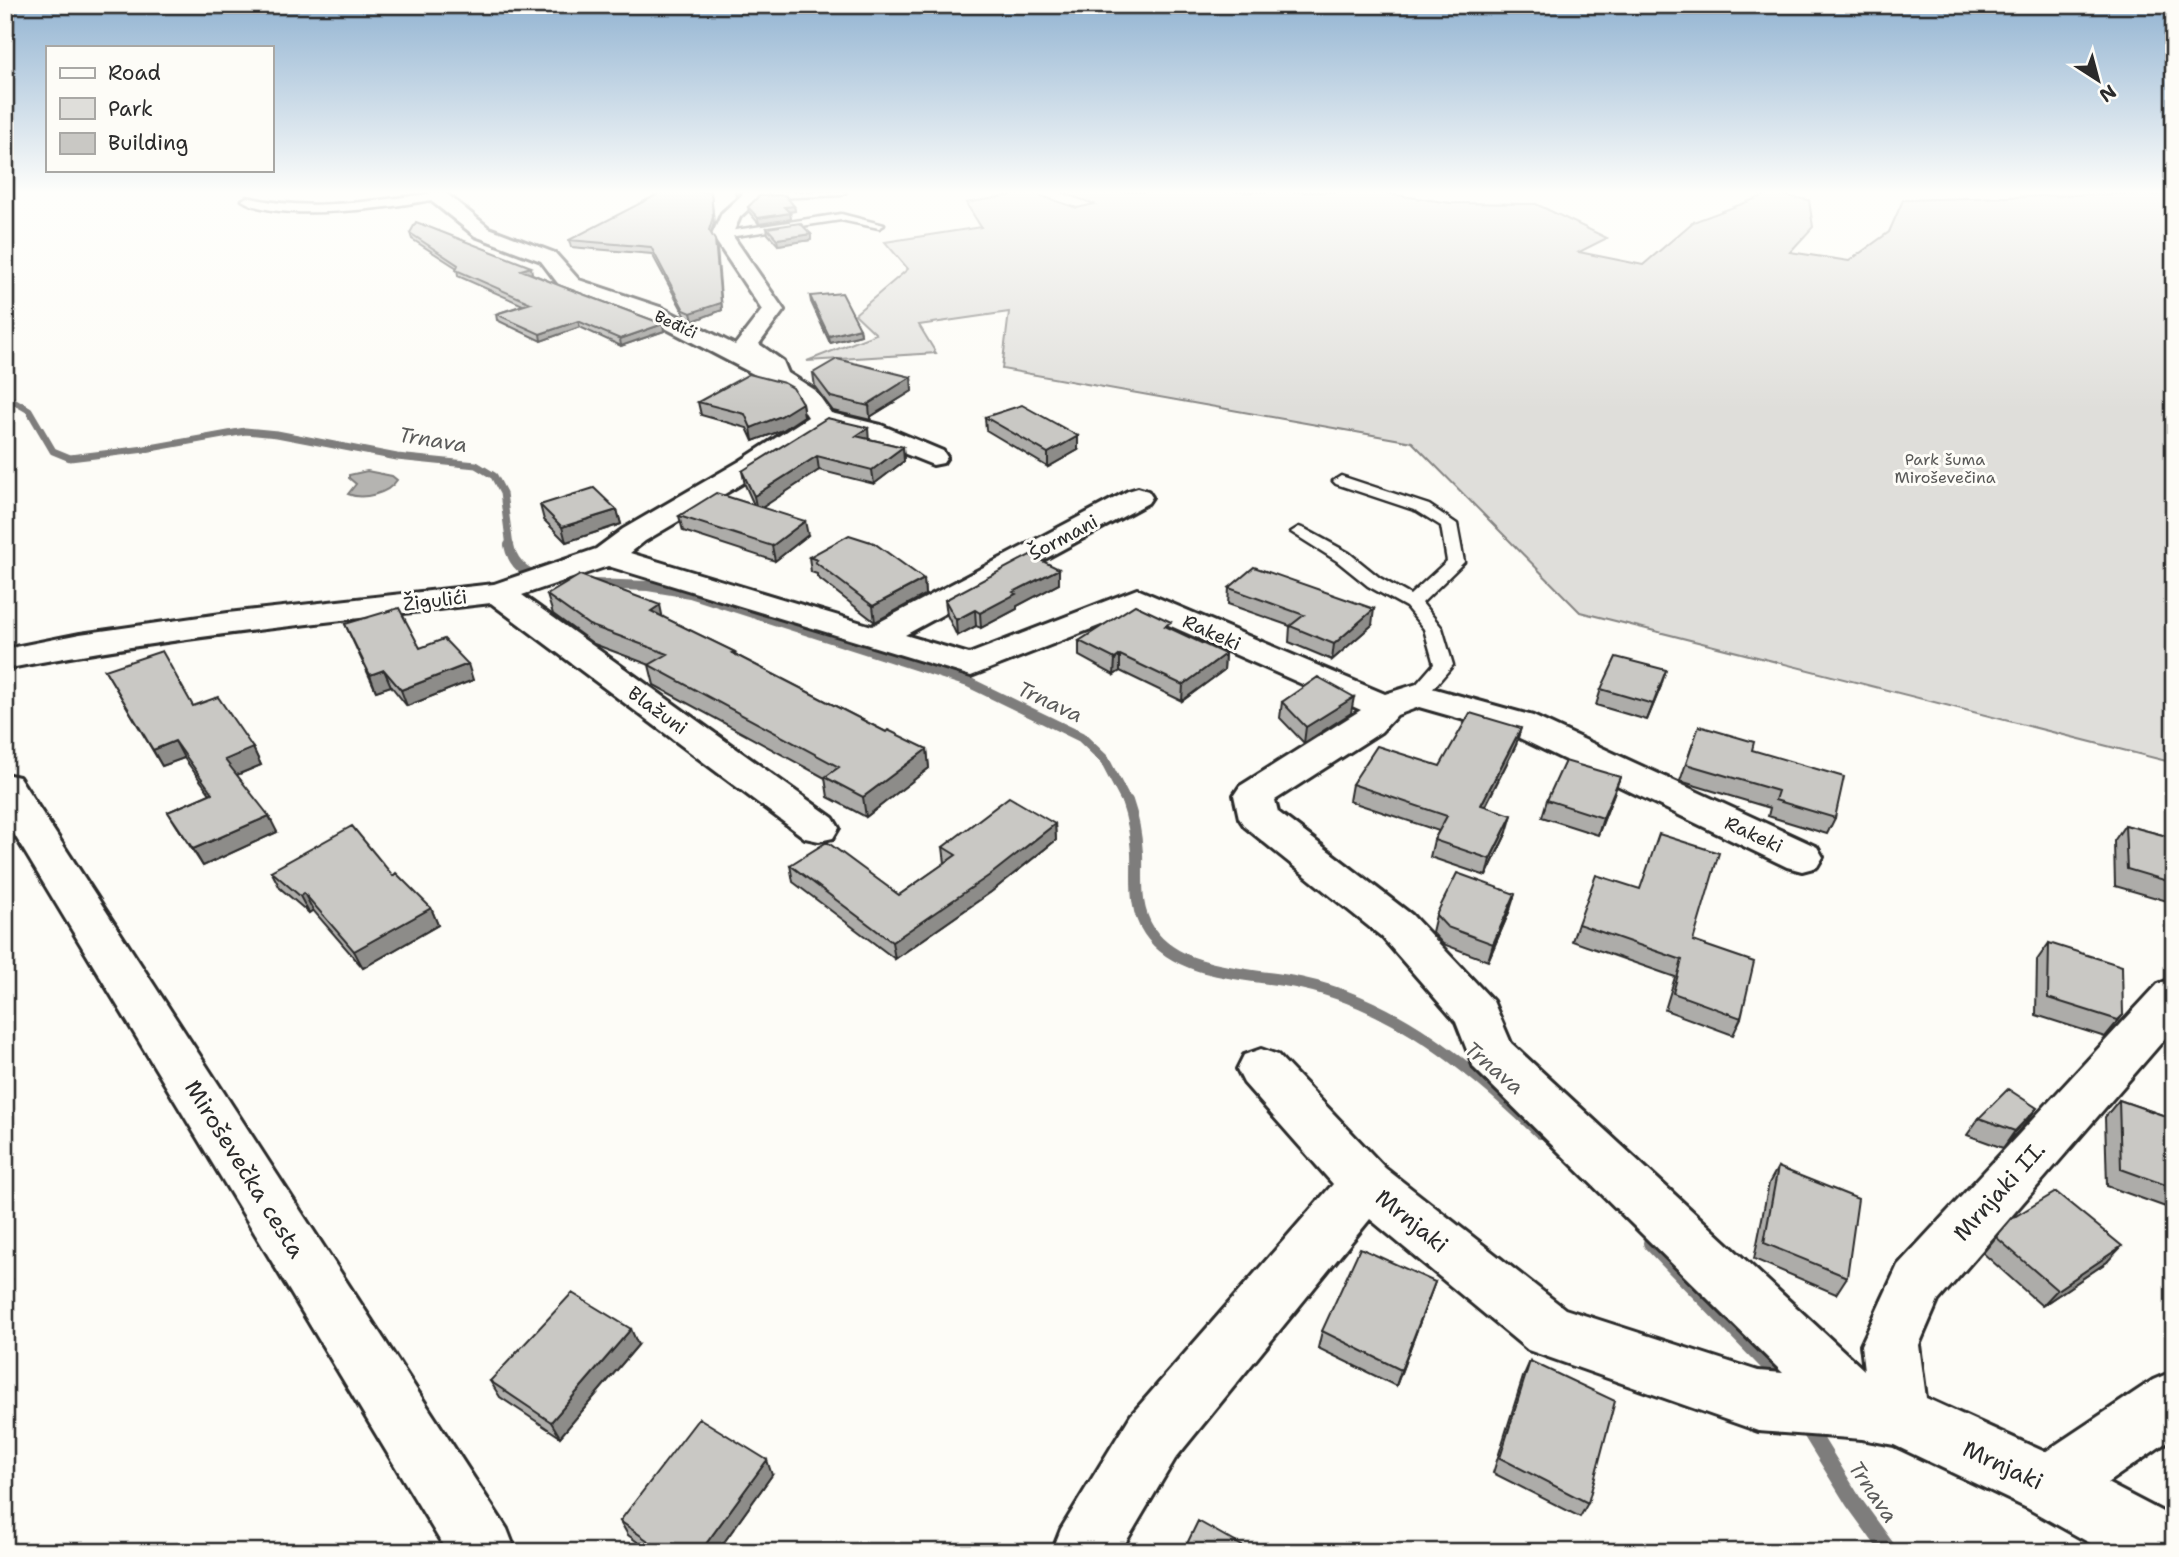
<svg xmlns="http://www.w3.org/2000/svg" width="2179" height="1557" font-family="'Shantell Sans',sans-serif">
<style>
.green{fill:#dfdeda;stroke:#858482;stroke-width:2}
.water{fill:#b5b4b1;stroke:#7e7d7b;stroke-width:2}
.lines{fill:none;stroke-linecap:round;stroke-linejoin:round}
.stream-far3{stroke:#7e7d7b;stroke-width:7}
.stream-far2{stroke:#7e7d7b;stroke-width:10}
.stream-far1{stroke:#7e7d7b;stroke-width:12}
.stream{stroke:#7e7d7b;stroke-width:16}
.service-casing{stroke:#2b2b2b;stroke-width:5}
.minor-casing{stroke:#2b2b2b;stroke-width:6}
.secondary-casing{stroke:#2b2b2b;stroke-width:6}
.service{fill:#fdfcf7;fill-rule:evenodd}
.minor{fill:#fdfcf7;fill-rule:evenodd}
.secondary{fill:#fdfcf7;fill-rule:evenodd}
.wall{fill:#adaca9;stroke:#2b2b2b;stroke-width:2}
.shaded-wall{fill:#8d8c89;stroke:#2b2b2b;stroke-width:2}
.building{fill:#c9c8c4;stroke:#2b2b2b;stroke-width:2}
.labels{text-anchor:middle;stroke-width:6;stroke-linejoin:round;paint-order:stroke}
.far-street-label{font-size:16px;fill:#2b2b2b;stroke:#fdfcf7}
.far-park-label{font-size:16px;fill:#585857;stroke:#fdfcf7}
.street-label{font-size:19px;fill:#2b2b2b;stroke:#fdfcf7}
.water-label{font-size:21px;font-style:italic;fill:#5b5b5a;stroke:#fdfcf7}
.near-street-label{font-size:23px;fill:#2b2b2b;stroke:#fdfcf7}
</style>
<rect width="100%" height="100%" fill="#fdfcf7"/>
<filter id="ink" filterUnits="userSpaceOnUse"><feTurbulence type="fractalNoise" baseFrequency=".0143" numOctaves="2"/><feDisplacementMap in="SourceGraphic" scale="14" xChannelSelector="R" yChannelSelector="G"/><feConvolveMatrix kernelMatrix="1 2 1 2 8 2 1 2 1" color-interpolation-filters="sRGB"/></filter>
<g filter="url(#ink)">
<!-- green -->
<path class="green" d="M1030 192 1077 208 1094 204 1061 192H1375L1451 203 1536 204 1607 238 1579 252 1643 265 1693 222 1771 193 1809 200 1813 227 1790 252 1849 261 1889 232 1903 200 2112 194 2174 196V763L1580 612 1412 442 1002 369 1009 312 919 325 936 353 807 361 876 334 855 314 908 269 885 242 981 227 966 203Z"/>
<!-- water -->
<path class="water" d="M367 471 392 476 397 480C388 494 363 500 348 494L356 484 349 478V475Z"/>
<g class="lines">
<!-- stream-far3 -->
<path class="stream-far3" d="M5 396 29 410 53 451 70 458 145 449 245 431 277 434 397 457 476 465 494 476 503 493 510 547"/>
<!-- stream-far2 -->
<path class="stream-far2" d="M509 545C515 578 549 581 577 584
M593 584 648 586 690 593 968 682 1081 737 1104 759 1127 803"/>
<!-- stream-far1 -->
<path class="stream-far1" d="M1127 801C1133 818 1136 835 1137 853 1138 880 1133 907 1149 931 1179 976 1252 973 1300 983 1395 1003 1472 1068 1540 1133"/>
<!-- stream -->
<path class="stream" d="M1651 1243 1768 1364 1780 1383
M1805 1423 1853 1501 1890 1552"/>
<!-- service casing -->
<g class="service-casing">
<path id="service" d="M785 192H846L841 195 753 199 748 196 753 193Z
M437 193 442 196 441 198C398 207 277 224 242 200L247 197C311 213 373 200 437 193Z
M841 214 884 225 879 228 841 220 722 238 717 235 722 232Z
M1341 476 1429 505 1457 524 1464 562 1422 603 1442 628 1453 665 1424 699 1417 701 1407 695 1434 664 1424 629 1406 607 1368 586 1337 561 1291 532 1299 527 1305 529 1349 553 1380 578 1410 595 1447 561 1441 526 1417 511 1336 484 1333 481Z"/>
</g>
<!-- minor casing -->
<g class="minor-casing">
<path id="minor" d="M429 192H447V194L489 228 555 253 579 280 660 307 735 345 762 310 712 235 722 213 743 194 742 192H760L762 196 740 217 732 235 784 310 759 344 783 361 788 373 815 390 831 413 881 425 943 451 947 457 943 463 933 465 863 437 826 428 760 473 645 541 630 553 872 626 1128 491 1138 488 1148 491 1152 497 1148 503 905 635 969 654 1137 589 1385 694 1417 684 1533 716 1817 847 1823 857 1817 867 1802 871 1787 867 1507 732 1419 707 1397 715 1381 732 1275 800 1278 812 1412 915 1493 1001 1511 1043 1864 1370 1861 1345 1898 1265 2158 984 2174 978V1028L1938 1301 1919 1345 1926 1398 2045 1452 2153 1380 2174 1371V1437L2107 1483 2174 1518V1552H2106L2027 1508 1894 1445 1862 1439 1758 1431 1528 1350 1370 1219 1175 1459 1120 1552H1052L1061 1529 1131 1415 1333 1184 1244 1083 1237 1069 1244 1055 1261 1049 1278 1055 1385 1168 1565 1309 1758 1371 1783 1373 1474 1068 1456 1022 1382 937 1245 827 1239 818 1234 795 1240 786 1361 710 1137 611 971 676 608 566 522 595 833 818 839 828 833 838 819 841 805 838 491 603C329 622 166 637 5 669V649L80 634 228 613 494 584 596 549 623 529 740 461 808 417 797 400 767 381 644 317 563 290 541 261 475 236 430 200Z"/>
</g>
<!-- secondary casing -->
<g class="secondary-casing">
<path id="secondary" d="M5 774 19 777 507 1529 516 1552H447L5 819Z"/>
</g>
<!-- service -->
<use href="#service" class="service"/>
<!-- minor -->
<use href="#minor" class="minor"/>
<!-- secondary -->
<use href="#secondary" class="secondary"/>
</g>
<!-- wall -->
<path class="wall" d="M794 206 795 211 789 212 791 219 759 224 749 212 748 207Z
M714 223 711 233 717 247 722 310 693 321 686 317 652 254 571 247 569 240Z
M767 228 811 240 778 245 768 234Z
M410 233 532 273H530L561 286 663 324 664 331 621 346 580 327 541 341 497 320 496 314 523 305 458 276 457 268 412 239Z
M810 296 860 328 861 335 830 343 811 302Z
M813 373 911 377 912 391 870 417 871 420 833 411 815 387Z
M698 402 802 403 804 416 783 430 753 441 747 428 701 415Z
M985 417 1078 450 1048 467 986 430Z
M869 439 903 447 904 461 874 484 819 470 762 507 808 535 775 561 683 531 679 516 754 505 745 485 742 471Z
M540 505 617 510 621 524 566 542 544 520Z
M809 557 924 579 925 595 875 622 817 577V574L811 572Z
M1059 569V584L1017 606V609L981 628 976 626 957 636 947 615 945 600Z
M1229 588 1372 625 1332 660 1289 642 1290 626 1228 604Z
M547 595 662 617 735 652 736 655 886 732 927 749 929 768 866 817 828 797 825 778 654 685 649 665H650L594 644 553 614Z
M345 624 420 648 473 680 407 706 391 686 376 691Z
M1171 629 1225 654 1224 670 1182 701 1120 671 1114 675 1079 656V641Z
M105 670 193 706 253 748 261 765 237 775 277 832 203 866 178 828 168 812 210 794 184 758 162 766Z
M1661 686 1647 720 1596 705 1601 689Z
M1282 702 1351 713 1304 743 1280 718Z
M1693 743 1752 750 1835 818 1827 834 1768 816 1770 808 1680 781Z
M1516 745 1485 807 1507 832 1486 876 1430 857 1434 840 1439 831 1349 801 1352 784 1440 766Z
M1620 777 1598 835 1542 817 1547 800Z
M1055 824 1056 840 991 892 895 959 793 882 790 865 899 895 945 863 943 847Z
M2125 825 2174 838V903L2115 886 2114 841Z
M271 871 393 876 431 908 438 925 363 968 313 910 309 913 280 888Z
M1510 910 1488 961 1443 944 1432 932 1436 915Z
M1578 924 1693 941 1741 1018 1733 1035 1665 1010 1675 977 1572 941Z
M2049 943 2123 1015 2105 1037 2036 1015 2037 960Z
M2119 1100 2174 1119V1210L2107 1186 2105 1117Z
M1979 1118 2024 1125 2003 1148 1967 1135Z
M1778 1167 1847 1277 1836 1294 1754 1259 1769 1183Z
M1996 1237 2107 1262 2042 1306 1983 1253Z
M1435 1282 1396 1386 1318 1348 1322 1331Z
M638 1345 560 1437 500 1397 490 1381Z
M1530 1361 1588 1503 1580 1517 1493 1473 1523 1377Z
M772 1475 717 1552H651L628 1535 620 1521Z"/>
<!-- shaded-wall -->
<path class="shaded-wall" d="M711 192 714 223 710 236 709 230Z
M735 192H740L736 197Z
M794 206 795 211 785 212 784 207Z
M790 213 791 219 759 224 758 218Z
M811 234V240L778 245 777 239Z
M715 240 722 310 693 321 691 313Z
M531 267 532 273 523 276 521 270Z
M578 321 580 327 541 341 540 334Z
M663 324 664 331 621 346 620 339Z
M860 328 861 335 830 343 829 336Z
M911 377 912 391 870 417 869 406 868 404Z
M802 403 804 416 783 430 753 441 751 428Z
M868 428 869 442 856 436Z
M1078 436V450L1048 467V453Z
M903 447 904 461 874 484 872 470Z
M817 456 819 470 757 511 754 496Z
M617 510 621 524 566 542 562 527Z
M805 521 808 535 775 561 772 546Z
M1059 569V584L1017 606V609L981 628 980 613 1013 592Z
M924 579 925 595 875 622 873 606Z
M660 605 664 624 651 611Z
M1374 609 1372 625 1332 660 1334 644Z
M975 610 976 626 957 636 956 620Z
M1225 654 1224 670 1182 701 1183 685Z
M1120 655V671L1114 675 1115 659Z
M468 664 473 680 407 706 401 690Z
M384 670 391 686 376 691 370 675Z
M1666 670 1661 686 1647 720 1653 704Z
M1354 697 1351 713 1304 743 1306 727Z
M1521 728 1516 745 1477 822 1481 805Z
M175 741 184 758 162 766 153 750Z
M253 748 261 765 234 776 225 760Z
M927 749 929 768 866 817 863 797Z
M1620 777 1614 794 1598 835 1603 818Z
M1512 815 1507 832 1486 876 1490 859Z
M269 816 277 832 203 866 193 849Z
M1055 824 1056 840 991 892 895 959 892 942Z
M304 893 313 910 309 913 300 896Z
M1515 894 1510 910 1488 961 1493 944Z
M431 908 438 925 363 968 354 951Z
M2037 1108 2024 1125 2003 1148 2015 1131Z
M2122 1246 2107 1262 2042 1306 2057 1290Z
M5 1269 12 1279 5 1283Z
M1435 1282 1396 1386 1401 1370Z
M631 1329 638 1345 560 1437 551 1422Z
M767 1460 772 1475 717 1552H700Z"/>
<!-- building -->
<path class="building" d="M662 192H711L713 217 709 230 715 240 721 303 691 313 684 310 651 247 569 240Z
M785 195 794 206 784 207 790 213 758 218 748 207 759 196Z
M416 222 531 267 521 270 561 286 663 324 620 339 578 321 540 334 496 314 531 303 456 270 458 265 410 233Z
M800 223 811 234 777 239 767 228Z
M842 293 860 328 829 336 810 296Z
M837 359 911 377 868 404 869 406 831 397 813 373Z
M749 374 784 383 793 388 802 403 781 416 751 428 745 414 698 402Z
M1022 405 1078 436 1048 453 985 417Z
M827 418 861 426 868 428 856 436 903 447 872 470 817 456 754 496 742 471Z
M594 488 617 510 562 527 540 505Z
M716 493 805 521 772 546 679 516Z
M849 535 874 543 924 579 873 606 815 562 817 560 809 557Z
M1030 555 1059 569 1013 592 1016 594 980 613 975 610 956 620 945 600Z
M1254 567 1374 609 1334 644 1290 626 1304 615 1229 588Z
M580 575 660 605 651 611 735 652 732 653 886 732 888 730 927 749 863 797 825 777 839 767 649 665 668 654 589 625 547 595Z
M1135 605 1171 622 1165 626 1225 654 1183 685 1120 655 1115 659 1079 641Z
M399 608 420 648 444 639 468 664 401 690 384 670 370 675 345 624Z
M162 651 193 706 218 697 253 748 225 760 269 816 193 849 168 812 212 793 175 741 153 750 105 670Z
M1616 657 1666 670 1653 704 1601 689Z
M1318 677 1354 697 1306 727 1282 702Z
M1470 713 1521 728 1481 805 1512 815 1490 859 1434 840 1447 816 1352 784 1377 746 1440 766Z
M1699 726 1754 742 1752 750 1844 777 1835 818 1775 800 1778 791 1686 764Z
M1565 761 1620 777 1603 818 1547 800Z
M1009 797 1055 824 990 875 892 942 790 865 827 842 899 895 956 855 943 847Z
M2125 825 2174 838V883L2127 869Z
M352 826 393 876 396 873 431 908 354 951 304 893 300 896 271 871Z
M1659 834 1719 853 1693 941 1754 962 1741 1018 1673 993 1682 960 1578 924 1596 875 1640 889Z
M1457 873 1515 894 1493 944 1447 927 1436 915Z
M2049 943 2122 966 2123 1015 2118 1020 2048 998Z
M2008 1089 2037 1108 2015 1131 1979 1118Z
M2119 1100 2174 1119V1188L2121 1169Z
M1778 1167 1858 1199 1847 1277 1764 1243Z
M2056 1192 2122 1246 2057 1290 1996 1237 2011 1219Z
M1360 1248 1435 1282 1401 1370 1322 1331Z
M572 1293 631 1329 551 1422 490 1381Z
M1530 1361 1615 1401 1588 1503 1500 1458Z
M699 1418 767 1460 700 1552H664L620 1521Z
M1198 1521 1253 1552H1183Z"/>
</g>
<!-- sky -->
<linearGradient id="sky" x2="0" y2="1"><stop stop-color="#93b4d2"/><stop offset="0.47" stop-color="#fefefb"/><stop offset="1" stop-color="#fefefb" stop-opacity="0"/></linearGradient>
<rect width="2179" height="409" fill="url(#sky)"/>
<g class="labels">
<!-- far-street labels -->
<g class="far-street-label">
<text transform="translate(676 324) rotate(25)" y="6">Beđići</text>
</g>
<!-- far-park labels -->
<g class="far-park-label">
<text x="1945" y="465">Park šuma<tspan x="1945" dy="18">Miroševečina</tspan></text>
</g>
<!-- street labels -->
<g class="street-label">
<text transform="translate(1063 537) rotate(-28)" y="7">Šormani</text>
<text transform="translate(435 600) rotate(-7)" y="7">Žigulići</text>
<text transform="translate(1212 632) rotate(24)" y="7">Rakeki</text>
<text transform="translate(658 710) rotate(36)" y="7">Blažuni</text>
<text transform="translate(1754 834) rotate(25)" y="7">Rakeki</text>
</g>
<!-- water labels -->
<g class="water-label">
<text transform="translate(433 440) rotate(9)" y="7">Trnava</text>
<text transform="translate(1050 702) rotate(25)" y="7">Trnava</text>
<text transform="translate(1494 1068) rotate(40)" y="7">Trnava</text>
<text transform="translate(1873 1492) rotate(56)" y="7">Trnava</text>
</g>
<!-- near-street labels -->
<g class="near-street-label">
<text transform="translate(245 1169) rotate(58)" y="8">Miroševečka cesta</text>
<text transform="translate(1999 1191) rotate(-48)" y="8">Mrnjaki II.</text>
<text transform="translate(1412 1221) rotate(39)" y="8">Mrnjaki</text>
<text transform="translate(2003 1465) rotate(25)" y="8">Mrnjaki</text>
</g>
</g>
<!-- margin -->
<rect width="2179" height="1557" fill="none" stroke="#fdfcf7" stroke-width="28"/>
<rect x="14" y="14" width="2151" height="1529" fill="none" stroke="#2b2b2b" stroke-width="2.5" filter="url(#ink)"/>
<!-- legend -->
<rect x="46" y="46" width="228" height="126" fill="#fdfcf7" stroke="#a9a8a5" stroke-width="2"/>
<rect x="60" y="68" width="35" height="10" fill="#fdfcf7" stroke="#a9a8a5" stroke-width="2"/>
<text x="108" y="80" font-size="21" fill="#2b2b2b">Road</text>
<rect x="60" y="98" width="35" height="21" fill="#dfdeda" stroke="#a9a8a5" stroke-width="2"/>
<text x="108" y="116" font-size="21" fill="#2b2b2b">Park</text>
<rect x="60" y="133" width="35" height="21" fill="#c9c8c4" stroke="#a9a8a5" stroke-width="2"/>
<text x="108" y="150" font-size="21" fill="#2b2b2b">Building</text>
<!-- north arrow -->
<g transform="translate(2098 80) rotate(144)" stroke="#fdfcf7" stroke-width="5" paint-order="stroke">
<path d="M0-5L12 26L0 18L-12 26Z" fill="#2b2b2b"/>
<text y="-10" font-size="19" font-weight="bold" text-anchor="middle" fill="#2b2b2b">N</text>
</g>
</svg>
